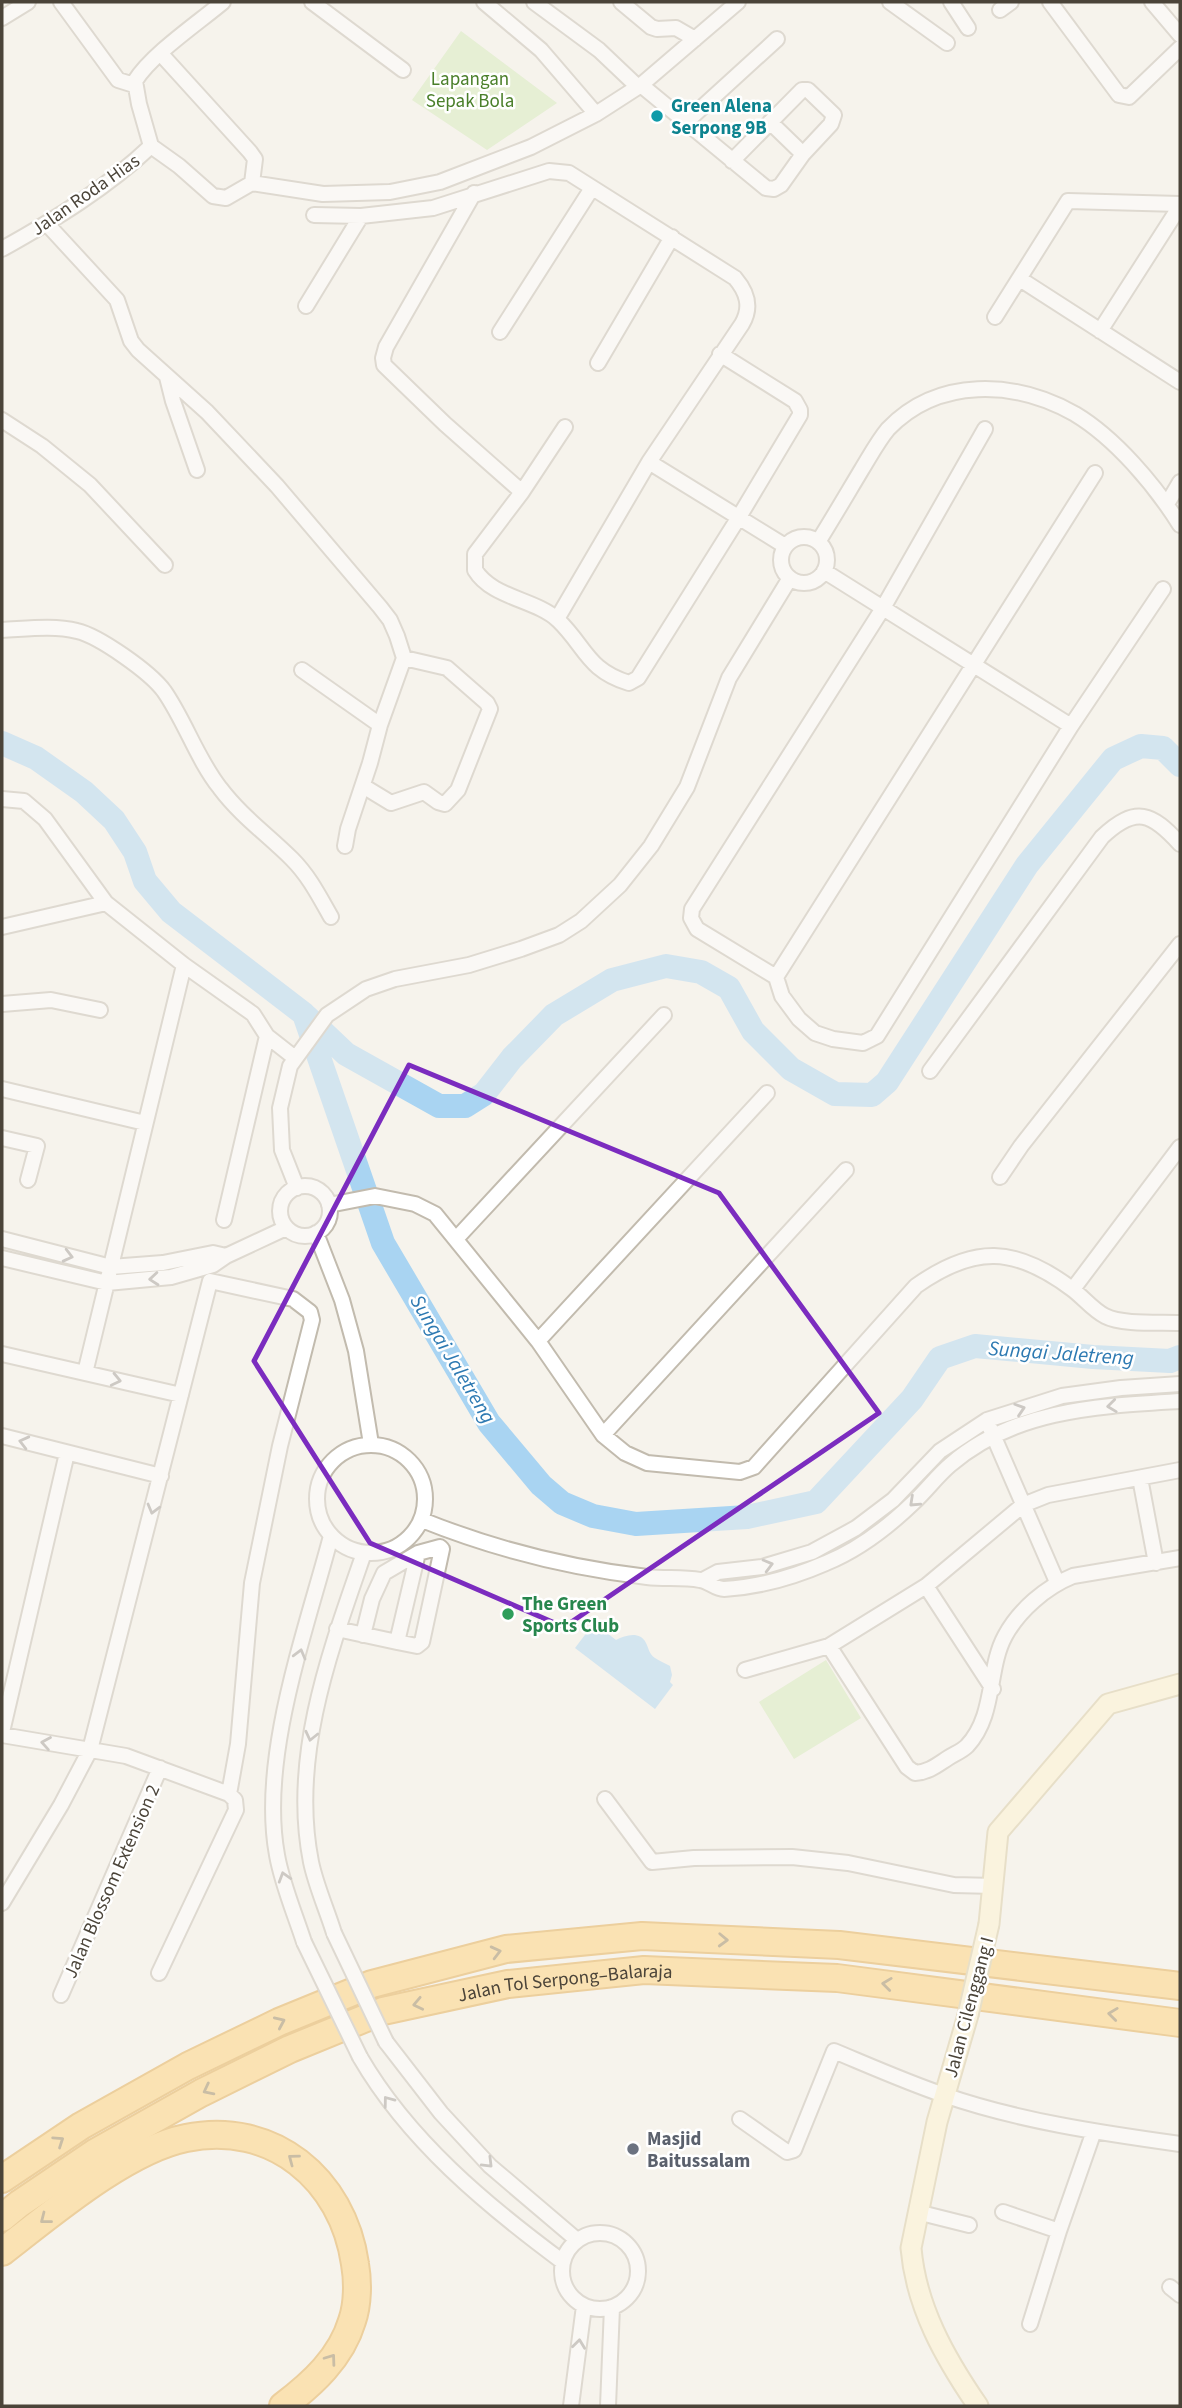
<svg xmlns="http://www.w3.org/2000/svg" width="1182" height="2408" font-family="'Source Sans 3',sans-serif">
<style>
.green{fill:#d2eab5}
.water{fill:#a9d4f2}
.lines{fill:none;stroke-linecap:round;stroke-linejoin:round}
.river{stroke:#a9d4f2;stroke-width:24}
.street-casing{stroke:#c2bbae;stroke-width:18}
.secondary-casing{stroke:#d6c79b;stroke-width:23}
.highway-casing{stroke:#e0a43c;stroke-width:30}
.street{stroke:#fff;stroke-width:14}
.secondary{stroke:#fff3cd;stroke-width:19}
.highway{stroke:#ffcf6e;stroke-width:26}
.street-bridge-casing{stroke:#c2bbae;stroke-width:18;stroke-linecap:butt}
.secondary-bridge-casing{stroke:#d6c79b;stroke-width:23;stroke-linecap:butt}
.street-bridge{stroke:#fff;stroke-width:14}
.secondary-bridge{stroke:#fff3cd;stroke-width:19}
.oneway{stroke:#9c9892}
.oneway2{stroke:#937c4e}
.marked{fill:none;stroke:#7b2cbf;stroke-width:5;stroke-linejoin:round}
.culture-dot{fill:#0f9aa8;stroke:#fff;stroke-width:2.5}
.leisure-dot{fill:#2e9e5b;stroke:#fff;stroke-width:2.5}
.worship-dot{fill:#6b7280;stroke:#fff;stroke-width:2.5}
.labels{text-anchor:middle;stroke-width:5;stroke-linejoin:round;paint-order:stroke}
.park-label{font-size:19px;fill:#4a7f2a;stroke:#fff}
.culture-label{font-size:19px;font-weight:bold;fill:#0d838f;stroke:#fff;text-anchor:start}
.street-label{font-size:19px;fill:#4b4439;stroke:#fff}
.leisure-label{font-size:19px;font-weight:bold;fill:#27864d;stroke:#fff;text-anchor:start}
.worship-label{font-size:19px;font-weight:bold;fill:#5b616d;stroke:#fff;text-anchor:start}
.water-label{font-size:21px;font-style:italic;fill:#2e7ab2;stroke:#fff}
</style>
<rect width="100%" height="100%" fill="#f6f3ec"/>
<!-- green -->
<path class="green" d="M461 31 557 103 487 150 412 100Z
M826 1660 861 1718 794 1759 759 1702Z"/>
<!-- water -->
<path class="water" d="M594 1623 616 1640C626 1635 640 1631 646 1643 649 1649 649 1654 655 1658 659 1661 665 1663 670 1666L672 1675 670 1682 673 1685 655 1709 575 1648Z"/>
<g class="lines">
<!-- river -->
<path class="river" d="M2 743 36 758 84 792 114 820 135 852 145 881 171 912 304 1014 383 1243 489 1423 541 1485 562 1503 593 1516 636 1524 747 1517 816 1502 912 1399 940 1358 975 1346 1093 1357 1170 1361 1180 1357
M307 1017 346 1054 439 1106H465L484 1094 512 1058 554 1015 612 980 666 966 701 972 729 988 753 1031 791 1069 835 1094 872 1095 887 1082 1027 865 1113 759 1141 746 1163 748 1180 765"/>
<!-- street casing -->
<g class="street-casing">
<path id="street" d="M61 2 118 80 134 85
M312 2 403 70
M484 2 541 50 596 114
M534 2 599 50 638 87
M621 2 651 27 657 29 676 28 695 39
M890 2 947 43
M951 2 968 28
M1050 2 1119 95 1129 97 1180 48
M1152 2 1180 35
M1000 10 1011 2
M2 18 28 2
M161 54 250 152 255 159 252 183
M641 85 766 188 774 189 781 185 803 154 831 124 834 115 808 90H802L732 161
M770 122 803 154
M685 123 777 39
M151 146 179 166 213 196 226 198 252 183 323 194 390 192 440 182 531 147 596 114 641 85 738 2
M151 146 139 104 135 81C152 54 198 23 223 2
M474 193 386 347 383 358 384 365 445 424 522 492
M314 215 361 216 433 208 549 171 569 173 735 278C747 292 752 307 742 324L649 462 557 619
M47 224 117 300 131 341 138 350 207 412 277 486 380 607 390 620 397 636 404 658 380 725 370 763 348 829 345 846
M2 249C54 220 108 187 151 146
M1020 279 1180 382
M306 306 361 216
M995 317 1068 201 1180 204
M1100 331 1180 206
M500 332 592 188
M598 363 672 237
M167 377 173 401 197 470
M2 420 42 446 90 485 165 565
M565 427 522 492 475 554V570C492 598 535 599 558 620 586 647 587 670 629 683L638 678 739 517 800 415V410L795 401 720 354
M985 429 883 608 692 909 691 918 697 929 776 977 782 996 799 1019 815 1033 833 1039 863 1043 877 1036 1071 726 1163 589
M649 462 785 546
M1167 504 1180 482
M781 560a23 23 0 1 1 46 0a23 23 0 1 1-46 0Z
M818 542C833 518 847 494 862 469 870 456 878 441 888 429 938 377 1015 380 1075 414 1115 438 1155 485 1180 525
M824 571 1071 726
M2 630C25 629 54 625 77 631 99 636 150 672 164 691 185 721 197 759 220 788 241 816 268 835 292 859 309 876 319 896 331 917
M302 670 380 725
M363 786 391 803 424 792 438 802 445 804 458 790 490 709 487 703 447 668 404 658
M2 799 24 801 45 819 106 903 184 965 253 1014 267 1036 224 1220
M2 927 106 903
M776 977 1095 473
M2 1004 51 1000 100 1010
M267 1036 295 1058
M930 1071 1102 837C1136 805 1152 813 1180 844
M2 1089 145 1123
M2 1138 37 1146 28 1180
M1000 1177 1021 1146 1180 944
M280 1211a25 25 0 1 1 50 0a25 25 0 1 1-50 0Z
M297 1188 282 1150 280 1108 290 1066 327 1015 366 989 395 979 469 965 521 949 559 935 581 921 620 885 651 846 687 787 729 678 790 578
M329 1205 375 1196 415 1204 435 1214 538 1341 603 1435 625 1453 647 1463 740 1472 754 1467 916 1286C974 1245 1015 1246 1072 1289 1083 1297 1093 1310 1105 1316 1122 1325 1161 1322 1180 1323
M316 1233 342 1300 356 1351 371 1444
M2 1239 111 1267 163 1263 213 1253 226 1256
M456 1239 664 1015
M2 1258 107 1283 171 1277 213 1265 226 1256 286 1228
M1073 1289 1180 1147
M538 1341 767 1093
M2 1354 181 1395
M85 1373 184 965
M990 1428 1057 1582
M603 1435 846 1170
M2 1436 161 1476
M317 1499a54 54 0 1 1 108 0a54 54 0 1 1-108 0Z
M1140 1478 1156 1563
M422 1520C494 1549 570 1568 647 1577 664 1579 683 1577 700 1580 709 1581 715 1589 724 1589 759 1587 794 1577 826 1563 858 1550 889 1526 913 1503 926 1491 937 1476 950 1465 1014 1409 1100 1406 1180 1401
M703 1580 718 1572 762 1567 812 1552 856 1528 893 1500 940 1451 987 1420 1062 1396 1121 1388 1180 1384
M926 1586 993 1689
M337 1629 397 1642 418 1553
M363 1635 372 1599 384 1573 418 1553 440 1547 442 1549 422 1642 417 1646 397 1642
M829 1646 907 1767 915 1773C929 1772 937 1765 948 1758 954 1754 962 1751 967 1746 996 1715 987 1669 1005 1636 1019 1610 1046 1587 1073 1576L1180 1558
M745 1670 829 1646 926 1586 1023 1505 1048 1495 1180 1470
M2 1732 67 1453
M2 1735 126 1756 229 1794
M605 1799 652 1862 694 1858 792 1857 848 1863 954 1885 994 1886
M2 1903 61 1805 90 1750 210 1281 293 1299 310 1312 312 1320 280 1446 252 1583 238 1744 229 1794 235 1800 236 1810 159 1973
M334 1933C327 1910 316 1886 311 1862 290 1757 330 1651 364 1553
M304 1942C295 1914 282 1884 277 1855 259 1758 306 1631 331 1536
M61 1995 160 1768
M386 2042 441 2113 490 2166 577 2240
M360 2057C408 2140 486 2205 563 2262
M740 2119 787 2152 794 2150 834 2051C870 2066 906 2082 944 2095 1019 2121 1101 2133 1180 2144
M917 2212 969 2225
M1003 2212 1059 2231
M562 2271a38 38 0 1 1 76 0a38 38 0 1 1-76 0Z
M1170 2287 1180 2295
M1030 2324 1059 2231 1094 2131
M571 2406 584 2306
M608 2406 612 2307"/>
</g>
<!-- secondary casing -->
<g class="secondary-casing">
<path id="secondary" d="M989 1924 998 1832 1108 1704 1180 1684
M968 2015 937 2122 911 2248C916 2307 945 2358 978 2406"/>
</g>
<!-- highway casing -->
<g class="highway-casing">
<g id="highway">
<path d="M2 2179 81 2126 188 2066 279 2022 372 1984 506 1949 642 1936 839 1945 1180 1986"/>
<path id="s1" d="M2 2218 19 2204 96 2152 201 2093 290 2049 383 2011 508 1984 644 1970 837 1978 1180 2023"/>
<path d="M2 2252C50 2215 126 2150 186 2138 272 2120 343 2179 355 2264 358 2281 358 2304 352 2321 341 2358 312 2384 283 2406"/>
</g>
</g>
<!-- street -->
<use href="#street" class="street"/>
<!-- secondary -->
<use href="#secondary" class="secondary"/>
<!-- highway -->
<use href="#highway" class="highway"/>
<!-- street-bridge casing -->
<g class="street-bridge-casing">
<path id="street-bridge" d="M334 1933 386 2042
M304 1942 360 2057"/>
</g>
<!-- secondary-bridge casing -->
<g class="secondary-bridge-casing">
<path id="secondary-bridge" d="M968 2015 989 1924"/>
</g>
<!-- street-bridge -->
<use href="#street-bridge" class="street-bridge"/>
<!-- secondary-bridge -->
<use href="#secondary-bridge" class="secondary-bridge"/>
</g>
<!-- one-way arrows -->
<defs><path id="oneway-chevron" d="M-2-3.5L2.5 0L-2 3.5" fill="none" stroke-width="1.6" stroke-linecap="round" stroke-linejoin="round" transform="scale(1.75)"/></defs>
<g class="oneway">
<use href="#oneway-chevron" transform="translate(68 1256) rotate(14)"/>
<use href="#oneway-chevron" transform="translate(154 1279) rotate(175)"/>
<use href="#oneway-chevron" transform="translate(116 1380) rotate(13)"/>
<use href="#oneway-chevron" transform="translate(1112 1406) rotate(173)"/>
<use href="#oneway-chevron" transform="translate(1020 1409) rotate(-18)"/>
<use href="#oneway-chevron" transform="translate(24 1442) rotate(-166)"/>
<use href="#oneway-chevron" transform="translate(914 1502) rotate(137)"/>
<use href="#oneway-chevron" transform="translate(153 1509) rotate(105)"/>
<use href="#oneway-chevron" transform="translate(768 1565) rotate(-15)"/>
<use href="#oneway-chevron" transform="translate(300 1654) rotate(-75)"/>
<use href="#oneway-chevron" transform="translate(311 1736) rotate(103)"/>
<use href="#oneway-chevron" transform="translate(46 1743) rotate(-170)"/>
<use href="#oneway-chevron" transform="translate(284 1877) rotate(-107)"/>
<use href="#oneway-chevron" transform="translate(388 2101) rotate(-127)"/>
<use href="#oneway-chevron" transform="translate(488 2163) rotate(45)"/>
<use href="#oneway-chevron" transform="translate(579 2344) rotate(-83)"/>
</g>
<g class="oneway2">
<use href="#oneway-chevron" transform="translate(723 1940) rotate(2)"/>
<use href="#oneway-chevron" transform="translate(496 1952) rotate(-14)"/>
<use href="#oneway-chevron" transform="translate(887 1984) rotate(-173)"/>
<use href="#oneway-chevron" transform="translate(418 2004) rotate(168)"/>
<use href="#oneway-chevron" transform="translate(1113 2014) rotate(-173)"/>
<use href="#oneway-chevron" transform="translate(280 2022) rotate(-24)"/>
<use href="#oneway-chevron" transform="translate(208 2090) rotate(153)"/>
<use href="#oneway-chevron" transform="translate(59 2141) rotate(-34)"/>
<use href="#oneway-chevron" transform="translate(293 2159) rotate(-143)"/>
<use href="#oneway-chevron" transform="translate(45 2219) rotate(142)"/>
<use href="#oneway-chevron" transform="translate(331 2359) rotate(-54)"/>
</g>
<!-- marked area -->
<path d="M0 0H1182V2408H0ZM409 1065 719 1193 879 1413 564 1627 370 1543 254 1361Z" fill="#f6f3ec" fill-opacity=".55" fill-rule="evenodd"/>
<path class="marked" d="M409 1065 719 1193 879 1413 564 1627 370 1543 254 1361Z"/>
<!-- markers -->
<circle class="culture-dot" cx="657" cy="116" r="7"/>
<circle class="leisure-dot" cx="508" cy="1614" r="7"/>
<circle class="worship-dot" cx="633" cy="2149" r="7"/>
<g class="labels">
<!-- park labels -->
<g class="park-label">
<text x="470" y="85">Lapangan<tspan x="470" dy="22">Sepak Bola</tspan></text>
</g>
<!-- culture labels -->
<g class="culture-label">
<text x="671" y="112">Green Alena<tspan x="671" dy="22">Serpong 9B</tspan></text>
</g>
<!-- street labels -->
<g class="street-label">
<text transform="translate(85 194) rotate(-35)" y="7">Jalan Roda Hias</text>
<text transform="translate(111 1881) rotate(-66)" y="7">Jalan Blossom Extension 2</text>
<text dy="7" stroke="none"><textPath href="#s1" startOffset="620">Jalan Tol Serpong–Balaraja</textPath></text>
<text transform="translate(968 2007) rotate(-75)" y="7">Jalan Cilenggang I</text>
</g>
<!-- leisure labels -->
<g class="leisure-label">
<text x="522" y="1610">The Green<tspan x="522" dy="22">Sports Club</tspan></text>
</g>
<!-- worship labels -->
<g class="worship-label">
<text x="647" y="2145">Masjid<tspan x="647" dy="22">Baitussalam</tspan></text>
</g>
<!-- water labels -->
<g class="water-label">
<text transform="translate(1061 1353) rotate(4)" y="7">Sungai Jaletreng</text>
<text transform="translate(453 1359) rotate(59)" y="7">Sungai Jaletreng</text>
</g>
</g>
<!-- border -->
<rect width="1182" height="2408" fill="none" stroke="#4b4439" stroke-width="7"/>
</svg>
